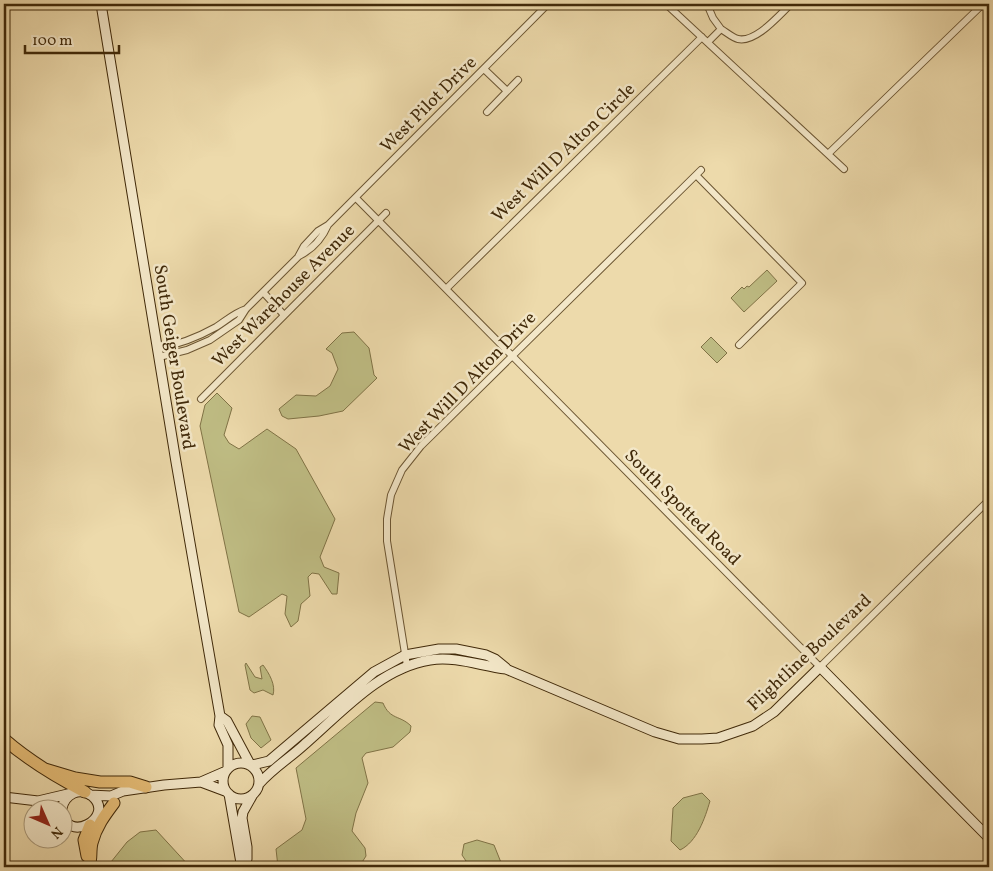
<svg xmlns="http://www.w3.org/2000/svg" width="993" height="871" font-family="Vollkorn,serif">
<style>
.green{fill:#bfbd84;stroke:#807346}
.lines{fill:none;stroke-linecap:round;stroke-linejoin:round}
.street-casing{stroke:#6b5532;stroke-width:8}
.secondary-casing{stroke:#402909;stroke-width:11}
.highway-casing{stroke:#402909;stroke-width:13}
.street{stroke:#f3e7c8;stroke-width:6}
.secondary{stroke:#f3e7c8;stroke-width:9}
.highway{stroke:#e6bd76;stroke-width:11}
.labels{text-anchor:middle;stroke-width:5;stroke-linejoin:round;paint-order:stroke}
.street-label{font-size:18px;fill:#402909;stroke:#f3e7c8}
</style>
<rect width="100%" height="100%" fill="#eddaab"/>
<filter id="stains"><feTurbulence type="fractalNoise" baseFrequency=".004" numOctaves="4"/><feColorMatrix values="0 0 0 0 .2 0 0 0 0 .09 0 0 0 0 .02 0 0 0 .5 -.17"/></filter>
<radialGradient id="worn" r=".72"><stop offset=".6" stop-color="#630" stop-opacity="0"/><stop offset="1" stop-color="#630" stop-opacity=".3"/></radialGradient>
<!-- green -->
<path class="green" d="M767 270 777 281 744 312 731 298 742 287 744 289 747 286 749 287Z
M354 332 369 348 374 375 377 378 343 411 319 416 288 419 282 416 279 409 296 395 316 396 330 386 338 369 332 353 326 349 342 333Z
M711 337 727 353 717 363 701 347Z
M217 393 232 408 224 435 229 443 239 449 267 429 296 449 335 519 320 557 324 567 339 573 337 594H332L319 574 312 573 308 577 310 596 301 604 298 621 291 627 285 614 287 596 282 594 249 617 239 612 200 426 205 405Z
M246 663 255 677 262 679 260 667 263 665C269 673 276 685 273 695L263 690 254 693 250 690 245 665Z
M375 702 383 703C390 720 400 715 411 726L410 732 393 747 366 753 362 758 368 783 356 813 352 831 365 848 366 856 359 867H278L276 849 302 830 306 819 296 768Z
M252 716 260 717 271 740 261 748 251 738 246 724Z
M702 793 710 801C705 818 697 842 680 850L671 841 673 808 683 798Z
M156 830 190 867H107L127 842 140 832Z
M477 840 494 845 502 865 500 867H470L462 855 464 844Z"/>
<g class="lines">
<!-- street casing -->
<g class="street-casing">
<path id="street" d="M666 4 844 169
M707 4 713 18 721 29 708 42
M721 29C726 32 733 38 738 39 756 43 779 15 791 4
M484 69 507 91
M487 112 518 80
M828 154 983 4
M696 175 802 283 739 345
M356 198 820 667 989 500
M299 256C313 249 322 239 328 225
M446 289 702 37
M263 292 284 315
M158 348C178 345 198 337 216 327 227 320 234 313 246 309
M159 357 187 350 210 340 239 320 246 309 298 257 304 246 318 231 328 225 548 4
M201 399 386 213
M407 666 387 541V519L391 495 402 470 421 446 701 170"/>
</g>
<!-- secondary casing -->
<g class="secondary-casing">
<path id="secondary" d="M101 4 176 462 220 716 219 725 228 745V767
M220 716 227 721 250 764
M223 781a18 18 0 1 1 36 0a18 18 0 1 1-36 0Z
M252 765 269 761 374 672 405 655 439 649H456L486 655 495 659 506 668
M201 782 224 772
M259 784C273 768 290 758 305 744 342 712 380 668 430 660 456 656 481 666 506 669L655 732 679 739H702L718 738 753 726 774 712 820 667 989 838
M229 794 241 863 243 867
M90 795 111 796 123 791 164 785 201 782 225 791
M4 797 38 801 51 808
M38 801 72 793
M62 808C65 795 79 786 92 796 117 817 65 846 62 810
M244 867 247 859V847L242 818 243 812 252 796"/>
</g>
<!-- highway casing -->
<g class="highway-casing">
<path id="highway" d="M4 739C28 760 56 777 85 792
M45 769 75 778 100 782H130L146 787
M87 856 84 840 90 825
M89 867C92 859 90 851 92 843 96 827 105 815 114 803"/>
</g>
<!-- street -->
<use href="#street" class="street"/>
<!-- secondary -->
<use href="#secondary" class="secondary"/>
<!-- highway -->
<use href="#highway" class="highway"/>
</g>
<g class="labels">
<!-- street labels -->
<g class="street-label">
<text transform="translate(428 104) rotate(-45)" y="6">West Pilot Drive</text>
<text transform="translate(563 152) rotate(-44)" y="6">West Will D Alton Circle</text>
<text transform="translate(283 295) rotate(-45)" y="6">West Warehouse Avenue</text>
<text transform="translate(175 357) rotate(81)" y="6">South Geiger Boulevard</text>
<text transform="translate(467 382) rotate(-46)" y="6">West Will D Alton Drive</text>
<text transform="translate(683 507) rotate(45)" y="6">South Spotted Road</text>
<text transform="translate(809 652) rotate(-43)" y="6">Flightline Boulevard</text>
</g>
</g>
<!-- margin -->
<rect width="993" height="871" fill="none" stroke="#eddaab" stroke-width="20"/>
<rect x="5" y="5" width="983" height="861" fill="none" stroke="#402909" stroke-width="2.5"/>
<rect x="10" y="10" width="973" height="851" fill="none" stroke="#402909"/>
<!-- north arrow -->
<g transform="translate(48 824) rotate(135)"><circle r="24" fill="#f3e7c8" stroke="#ab9b7c"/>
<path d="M0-4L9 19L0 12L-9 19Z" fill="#8f2418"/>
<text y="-8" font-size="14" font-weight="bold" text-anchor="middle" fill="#402909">N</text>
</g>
<!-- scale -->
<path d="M25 45v8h94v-8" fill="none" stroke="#402909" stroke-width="2.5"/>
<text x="32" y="45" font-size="15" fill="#402909" stroke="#f3e7c8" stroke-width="4" paint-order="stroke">100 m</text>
<rect width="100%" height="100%" filter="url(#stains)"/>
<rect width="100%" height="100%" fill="url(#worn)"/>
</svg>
